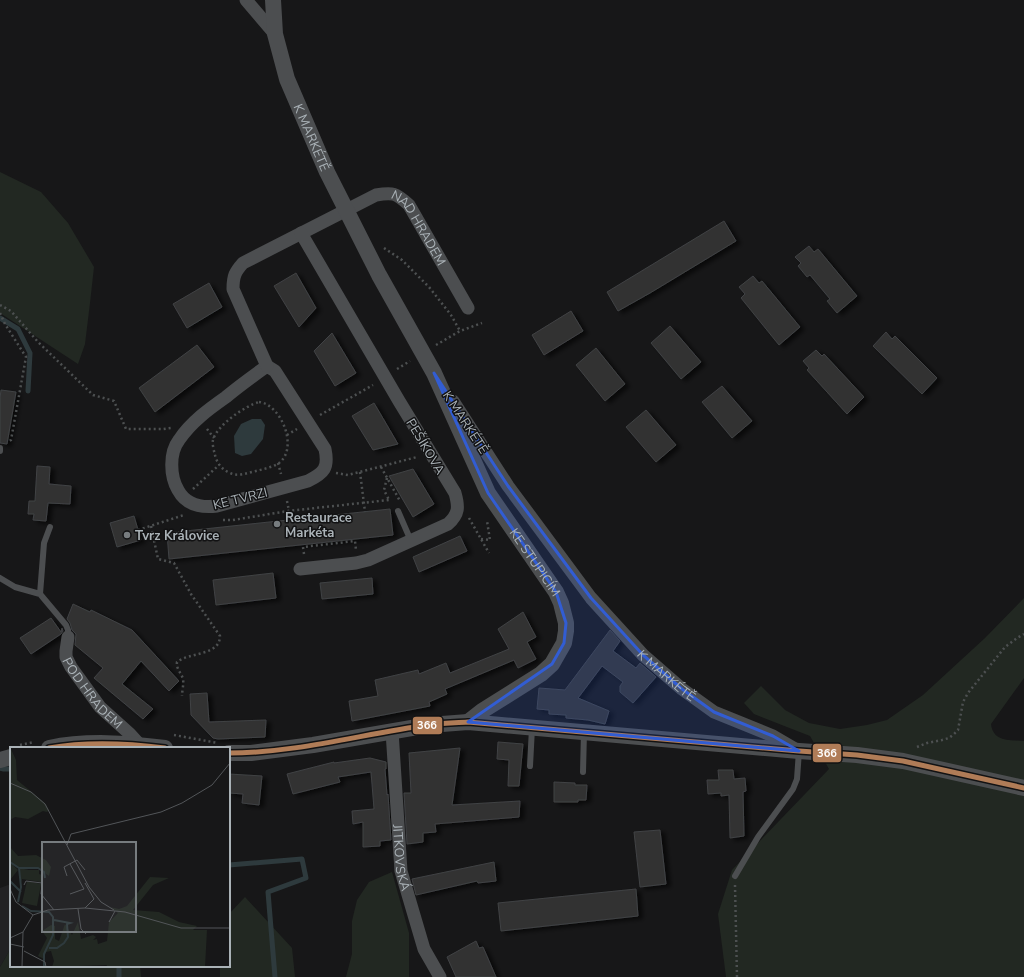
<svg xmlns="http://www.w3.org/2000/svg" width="1024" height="977" font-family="'Nunito Sans',sans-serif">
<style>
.built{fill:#212123}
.green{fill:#222822}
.water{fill:#2e3a3d}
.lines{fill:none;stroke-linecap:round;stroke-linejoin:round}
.stream{stroke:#2e3a3d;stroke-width:5}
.building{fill:#323233;stroke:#404244;filter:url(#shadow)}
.path{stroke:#4d5051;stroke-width:2.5;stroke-dasharray:2 3;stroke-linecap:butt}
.service{stroke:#4c4e50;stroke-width:6}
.minor{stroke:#4c4e50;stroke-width:13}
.tertiary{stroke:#4c4e50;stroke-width:16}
.bus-1-casing{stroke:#121213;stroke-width:8}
.bus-1{stroke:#b07c57;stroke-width:5}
.marked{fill:#325dd3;fill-opacity:0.2;stroke:#325dd3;stroke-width:3;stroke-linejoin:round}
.poi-dot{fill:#777c7f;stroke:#121213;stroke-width:1.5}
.labels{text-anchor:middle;stroke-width:3;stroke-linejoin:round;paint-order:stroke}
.street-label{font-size:13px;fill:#aab2b7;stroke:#121213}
.poi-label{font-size:13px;font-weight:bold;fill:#aab2b7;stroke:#121213;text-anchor:start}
.inset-river{fill:none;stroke:#2e3a3d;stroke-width:2}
.inset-road{fill:none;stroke:#525558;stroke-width:1}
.view{fill:#777c7f;fill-opacity:0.15;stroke:#777c7f;stroke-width:2}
.inset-edge{fill:none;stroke:#aab2b7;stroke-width:2}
.line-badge{stroke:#121213;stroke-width:1.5}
.badge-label{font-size:11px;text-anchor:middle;font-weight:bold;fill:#fff}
</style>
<defs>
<filter id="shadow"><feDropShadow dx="4.5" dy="2.5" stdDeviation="2" flood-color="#0009"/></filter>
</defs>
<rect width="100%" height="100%" fill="#171718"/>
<!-- built -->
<path class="built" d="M11 884V948L0 967V888Z"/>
<!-- green -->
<path class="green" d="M0 172 41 192 68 223 94 267 90 303 85 344 78 364 0 313Z
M1024 598V678L991 724C993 742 1010 740 1024 741V977H726L718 914 732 870 829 769 810 736 754 714 744 703 761 686 785 710 809 723 840 729 867 725 887 720 923 695 985 638Z
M392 872 409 933V977H346L352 954V921L357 900 369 882Z
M245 897 292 948 295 977H220V966H229V914Z
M11 948V966H140L141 977H0V967Z"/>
<!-- water -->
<path class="water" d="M252 419H261L265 425 263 439 251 454 242 456 235 453 234 436 241 424Z"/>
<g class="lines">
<!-- stream -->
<path class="stream" d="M0 318 18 329 30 353 28 391
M0 768 3 769H11
M229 865 302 859 306 878 268 892 275 977
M119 977V966"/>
</g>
<!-- building -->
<path class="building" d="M724 221 736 241 650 293 618 311 607 292Z
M809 246 814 252 818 249 857 296 837 313 827 301 830 299 810 275 807 277 798 266 801 263 795 257Z
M296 273 316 308 299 327 274 286Z
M753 276 759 283 762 281 800 327 779 345 741 298 745 294 739 287Z
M209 283 222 307 187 328 173 304Z
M571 311 583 331 544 355 532 335Z
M670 326 701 362 681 379 651 343Z
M886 332 892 339 895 336 937 378 922 394 873 346Z
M332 333 356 373 335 386 314 351Z
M197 345 214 367 155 412 139 388Z
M596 348 625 384 605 401 576 365Z
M816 350 822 356 824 354 864 397 847 414 807 370 809 368 803 361Z
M722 386 752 421 732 438 702 402Z
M1 390 16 392 7 444 0 443V398Z
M374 403 384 420 398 444 373 450 352 416Z
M646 410 676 445 656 462 626 427Z
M37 466 50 467 49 484 71 486 70 504 48 503 46 521 33 520 34 514H28L29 501H35Z
M413 469 434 504 413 517 389 476Z
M390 509 393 535 169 559 167 533Z
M134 516 141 540 117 547 110 523Z
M460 536 467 551 419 572 413 557Z
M273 573 276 598 216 605 213 580Z
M372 578 373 594 322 599 320 583Z
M73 604 90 612 91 610 132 630 179 681 169 691 141 661 122 684 153 709 143 719 94 678 103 668 75 645 76 634 72 630 70 623 67 619Z
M523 612 536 637 527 642 536 659 518 668 514 660 445 689 447 694 429 702 430 706 352 721 349 701 378 696 375 680 418 670 419 674 446 663 450 673 509 649 498 629Z
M51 618 61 632 62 628 63 631 61 634 31 654 20 638Z
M610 630 620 641 613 651 636 668 640 663 656 677 633 703 620 692V686L623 682 602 666 578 698 609 711 605 724 588 720 566 718V715L549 714V710L537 709 539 688 565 690Z
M207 693 209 722 266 720 265 737 218 739 213 738 191 715 190 694Z
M498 742 523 744 519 786H508L509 760 497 759Z
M460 748 452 805 520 801 519 817 435 824 436 832 423 833V842L407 844 404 793H411L409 753Z
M370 758 386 762V769H385L387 795 388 794 391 840 380 841V846L363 847V822L353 824 352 811 374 809 371 772 338 777 340 782 293 794 287 774 334 762V763Z
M718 770H733L734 779 745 778 746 791 743 792 744 836 730 838 729 795 721 796V793L708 794 707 780H719Z
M229 774 262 776 259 805 242 803 243 794 229 793Z
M554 782 575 783V785H587L586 800H578V802H554Z
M660 830 666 884 640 887 634 832Z
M494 862 496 881 478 883 477 881 416 895 412 879Z
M636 889 638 916 501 931 498 903Z
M476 941 479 948 483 947 496 977H456L447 957Z"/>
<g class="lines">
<!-- path -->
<path class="path" d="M384 248 402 260 429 287 451 315 460 331
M0 305 11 311 38 342 93 395 114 401 126 429H163L171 428
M0 313 5 324 26 357 11 440 8 442
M436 345 460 331 482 323
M397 369 410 361
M259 402C281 404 299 448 279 463 273 467 264 469 256 471 247 473 238 477 230 473 221 469 217 463 215 455 214 451 212 444 213 440 217 425 245 406 259 402Z
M320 415 373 385
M207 429 214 438
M287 435 297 429
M278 463 281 474
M381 467 400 501
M360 472 365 512
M336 473 348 475 417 457
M387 478 384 490 389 500
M193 489 219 465
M287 501 289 511
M469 518 489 553
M223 520H233L288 511 389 500
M151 526 158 559 174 563 191 594 220 636C220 656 189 652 177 662 176 669 181 672 183 679 184 684 182 691 182 696
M138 530 184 515
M481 539 490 540 487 521
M304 554 303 547 355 541 356 550
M174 735 218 743
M20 745 34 742
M917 747 927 743 942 740 949 738 954 734 958 730 963 702 968 693 1005 647 1017 638 1024 634
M735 885 737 977"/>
<!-- service -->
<path class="service" d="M0 448V451
M398 511 411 541
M0 578 15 587 40 594 66 625 68 630V637
M40 594 44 543 50 527
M530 766 532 728
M583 772 584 732
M735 876 758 837 793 789 797 779 799 751"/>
<!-- minor -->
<g class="minor">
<path d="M246 0 275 34"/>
<path d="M267 366 275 371 325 449C329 468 324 473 308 481L217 506C201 508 186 505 178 490 170 476 169 453 179 440 191 422 209 409 226 397 239 386 253 376 267 366Z"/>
<path id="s1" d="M267 366 233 289C233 276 235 272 243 263L376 195C393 192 396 193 409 205L468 308"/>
<path id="s2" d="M453 401 508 486 591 598 643 655 682 689 714 712 773 736 797 750"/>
<path d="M300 569 356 563 368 560 448 524C459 514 459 507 455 493L399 401 301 233"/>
<path id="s3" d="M68 637 66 651V657L71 667 100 707 130 734 140 745"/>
<path id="s4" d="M392 731 401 871 424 949 440 977"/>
</g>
<!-- tertiary -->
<g class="tertiary">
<path id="s5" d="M273 0 275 34 287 79 327 172 379 275 434 373 488 493 556 592 561 603 566 623V631L564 643 552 664 541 674 482 711 468 722"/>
<path d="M49 748C87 740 127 743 165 748"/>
<path d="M229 753H251L313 745 429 725 468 722 799 751 857 755 903 761 1024 788"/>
<path d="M0 760 11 757"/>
</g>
<!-- bus-1 casing -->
<g class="bus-1-casing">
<path id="bus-1" d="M49 748C88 741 126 743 165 748
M229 753C296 753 362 734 428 725 441 723 455 723 468 722L799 751 857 755 903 761 1024 788"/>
</g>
<!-- bus-1 -->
<use href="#bus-1" class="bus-1"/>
</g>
<!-- marked area -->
<path class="marked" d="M434 373 508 486 591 598 643 655 682 689 714 712 773 736 799 751 468 722 552 664 564 643 566 623 556 592 488 493Z"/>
<!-- markers -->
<g class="poi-dot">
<circle cx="277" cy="524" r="4"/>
<circle cx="127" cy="535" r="4"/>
</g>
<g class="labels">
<!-- street labels -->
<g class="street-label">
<text dy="5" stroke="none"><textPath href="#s5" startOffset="144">K MARKÉTĚ</textPath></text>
<text dy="5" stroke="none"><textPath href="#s1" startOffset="323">NAD HRADEM</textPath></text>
<text transform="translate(466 422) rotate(57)" y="5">K MARKÉTĚ</text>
<text transform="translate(426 446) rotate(59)" y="5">PEŠÍKOVA</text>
<text transform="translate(240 498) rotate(-14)" y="5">KE TVRZI</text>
<text dy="5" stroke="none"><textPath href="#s5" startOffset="625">KE STUPICÍM</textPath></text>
<text dy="5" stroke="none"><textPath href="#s2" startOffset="349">K MARKÉTĚ</textPath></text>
<text dy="5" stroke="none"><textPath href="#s3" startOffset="65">POD HRADEM</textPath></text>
<text dy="5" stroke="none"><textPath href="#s4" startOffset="127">JITKOVSKÁ</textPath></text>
</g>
<!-- poi labels -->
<g class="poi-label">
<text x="285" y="522">Restaurace<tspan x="285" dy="15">Markéta</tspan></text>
<text x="135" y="540">Tvrz Královice</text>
</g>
</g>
<!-- overview -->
<g transform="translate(10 747)">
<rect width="220" height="220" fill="#171718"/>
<path d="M0 0 6 13 7 33 35 56 39 63 37 65 33 64 18 72 5 70 0 73ZM0 100 8 109 26 108 36 113 41 120 39 129 29 122 24 121 14 123H29V127L32 128 31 135 12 132 11 136 9 122 2 117 8 123 0 133ZM140 130 159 131 143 138 123 163 149 165 169 175 187 179 183 183H197L195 220H96L97 218 42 220 44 214 41 204 36 205 34 212 28 209 37 191 32 184 41 178 45 179V192L49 194 55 177 62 188 68 175 71 192 83 188 86 190 83 193 87 192 88 197 97 194 99 175 108 166 100 160 109 162 117 159ZM17 134 31 137 27 159 12 156Z" fill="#222822"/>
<path class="inset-river" d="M0 115 9 121H28L34 125 35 131M0 134 11 145M8 155 11 140 9 121M12 159 21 164 39 165 43 170V188L34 207V220M39 201H47L54 196 58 190 57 177 60 176 44 173"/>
<path class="inset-road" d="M0 36 21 45 35 57 79 140 91 155 104 163M57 98 61 87 151 65 172 56 202 38 220 16M57 129 54 120 67 113 75 123M75 136 84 152 75 161M14 138 16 134 32 136 31 147 44 163M0 142 6 155 23 168M60 147 74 142 60 117M68 162 71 182 76 187M99 175 105 164M0 191 13 185 23 168 38 163 75 161 115 165 171 181H220M0 197 14 200M14 204 35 215 36 220M12 220 13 185"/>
<path class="view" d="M32 95H126V185H32Z"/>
<rect width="220" height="220" class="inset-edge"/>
</g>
<g class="line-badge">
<rect x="412" y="716" width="31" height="19" rx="4" fill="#b07c57"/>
<rect x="812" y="743" width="30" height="20" rx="4" fill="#b07c57"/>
</g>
<g class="badge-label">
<text x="427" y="729">366</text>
<text x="827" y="757">366</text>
</g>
</svg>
